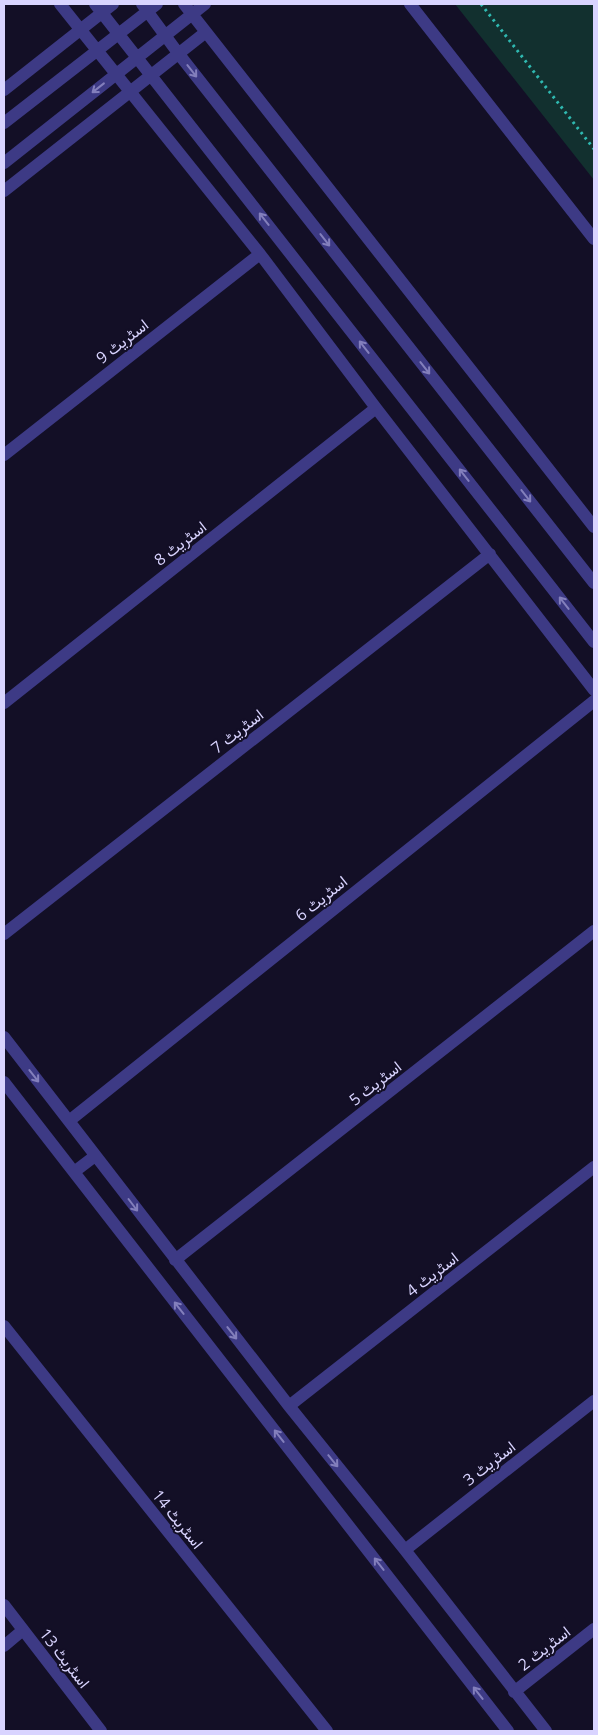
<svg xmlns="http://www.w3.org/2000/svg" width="598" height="1735" font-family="'Open Sans',Vazirmatn,sans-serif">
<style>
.green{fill:#12302f}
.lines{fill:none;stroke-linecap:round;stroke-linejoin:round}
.path{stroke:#2fb8b0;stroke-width:3;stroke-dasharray:2.5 4;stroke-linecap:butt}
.minor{stroke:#3d3a85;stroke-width:12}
.oneway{stroke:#837fbc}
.labels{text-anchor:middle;stroke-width:4;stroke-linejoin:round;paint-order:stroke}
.street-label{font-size:16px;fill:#d9d4ff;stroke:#130f26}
</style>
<rect width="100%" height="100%" fill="#130f26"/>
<!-- green -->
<path class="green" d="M455 4H594V180Z"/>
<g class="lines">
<!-- path -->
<path class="path" d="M481 4 594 149"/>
<!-- minor -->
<path class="minor" d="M60 4 260 254 376 408 594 690
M95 4 594 642
M142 4 178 53 594 583
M184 4 594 527
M410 4 594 239
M4 90 113 4
M4 123 157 4
M4 163 205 4
M4 191 206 32
M4 455 260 254
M4 703 376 408
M4 934 490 554
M4 1037 289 1406 405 1550 546 1731
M4 1082 508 1731
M69 1121 594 701
M74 1172 95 1156
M175 1260 594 931
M4 1326 327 1731
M289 1406 594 1167
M405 1550 594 1401
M4 1605 101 1731
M4 1646 23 1630
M514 1692 594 1629"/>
</g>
<!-- one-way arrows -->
<defs><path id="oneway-shaft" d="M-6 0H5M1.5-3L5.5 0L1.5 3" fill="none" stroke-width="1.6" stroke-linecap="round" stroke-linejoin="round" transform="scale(1.25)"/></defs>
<g class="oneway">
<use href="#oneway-shaft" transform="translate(192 71) rotate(52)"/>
<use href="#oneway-shaft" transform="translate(98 88) rotate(142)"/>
<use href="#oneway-shaft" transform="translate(264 219) rotate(-128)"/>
<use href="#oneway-shaft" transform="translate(325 240) rotate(52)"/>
<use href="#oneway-shaft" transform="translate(364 347) rotate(-128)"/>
<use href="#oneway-shaft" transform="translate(425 368) rotate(52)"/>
<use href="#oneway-shaft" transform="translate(464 475) rotate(-128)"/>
<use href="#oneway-shaft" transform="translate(526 496) rotate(52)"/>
<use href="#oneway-shaft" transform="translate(564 603) rotate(-128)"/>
<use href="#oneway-shaft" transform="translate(34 1076) rotate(52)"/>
<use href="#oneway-shaft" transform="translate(133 1205) rotate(53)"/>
<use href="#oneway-shaft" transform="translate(179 1308) rotate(-128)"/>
<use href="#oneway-shaft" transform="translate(232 1333) rotate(52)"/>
<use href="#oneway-shaft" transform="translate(279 1436) rotate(-128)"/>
<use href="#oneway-shaft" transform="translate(333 1461) rotate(51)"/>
<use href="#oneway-shaft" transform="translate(379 1564) rotate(-128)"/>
<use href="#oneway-shaft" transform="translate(478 1693) rotate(-128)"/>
</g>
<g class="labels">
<!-- street labels -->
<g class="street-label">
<text transform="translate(122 341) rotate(-38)" y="6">اسٹریٹ 9</text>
<text transform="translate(180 543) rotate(-38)" y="6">اسٹریٹ 8</text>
<text transform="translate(237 731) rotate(-38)" y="6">اسٹریٹ 7</text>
<text transform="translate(321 898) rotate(-39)" y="6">اسٹریٹ 6</text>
<text transform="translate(375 1083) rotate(-38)" y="6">اسٹریٹ 5</text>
<text transform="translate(432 1274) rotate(-38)" y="6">اسٹریٹ 4</text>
<text transform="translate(489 1463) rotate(-38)" y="6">اسٹریٹ 3</text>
<text transform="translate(178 1519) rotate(51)" y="6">اسٹریٹ 14</text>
<text transform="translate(544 1648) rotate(-38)" y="6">اسٹریٹ 2</text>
<text transform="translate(65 1658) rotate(52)" y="6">اسٹریٹ 13</text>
</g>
</g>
<!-- border -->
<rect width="598" height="1735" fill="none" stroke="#d9d4ff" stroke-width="10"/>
</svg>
